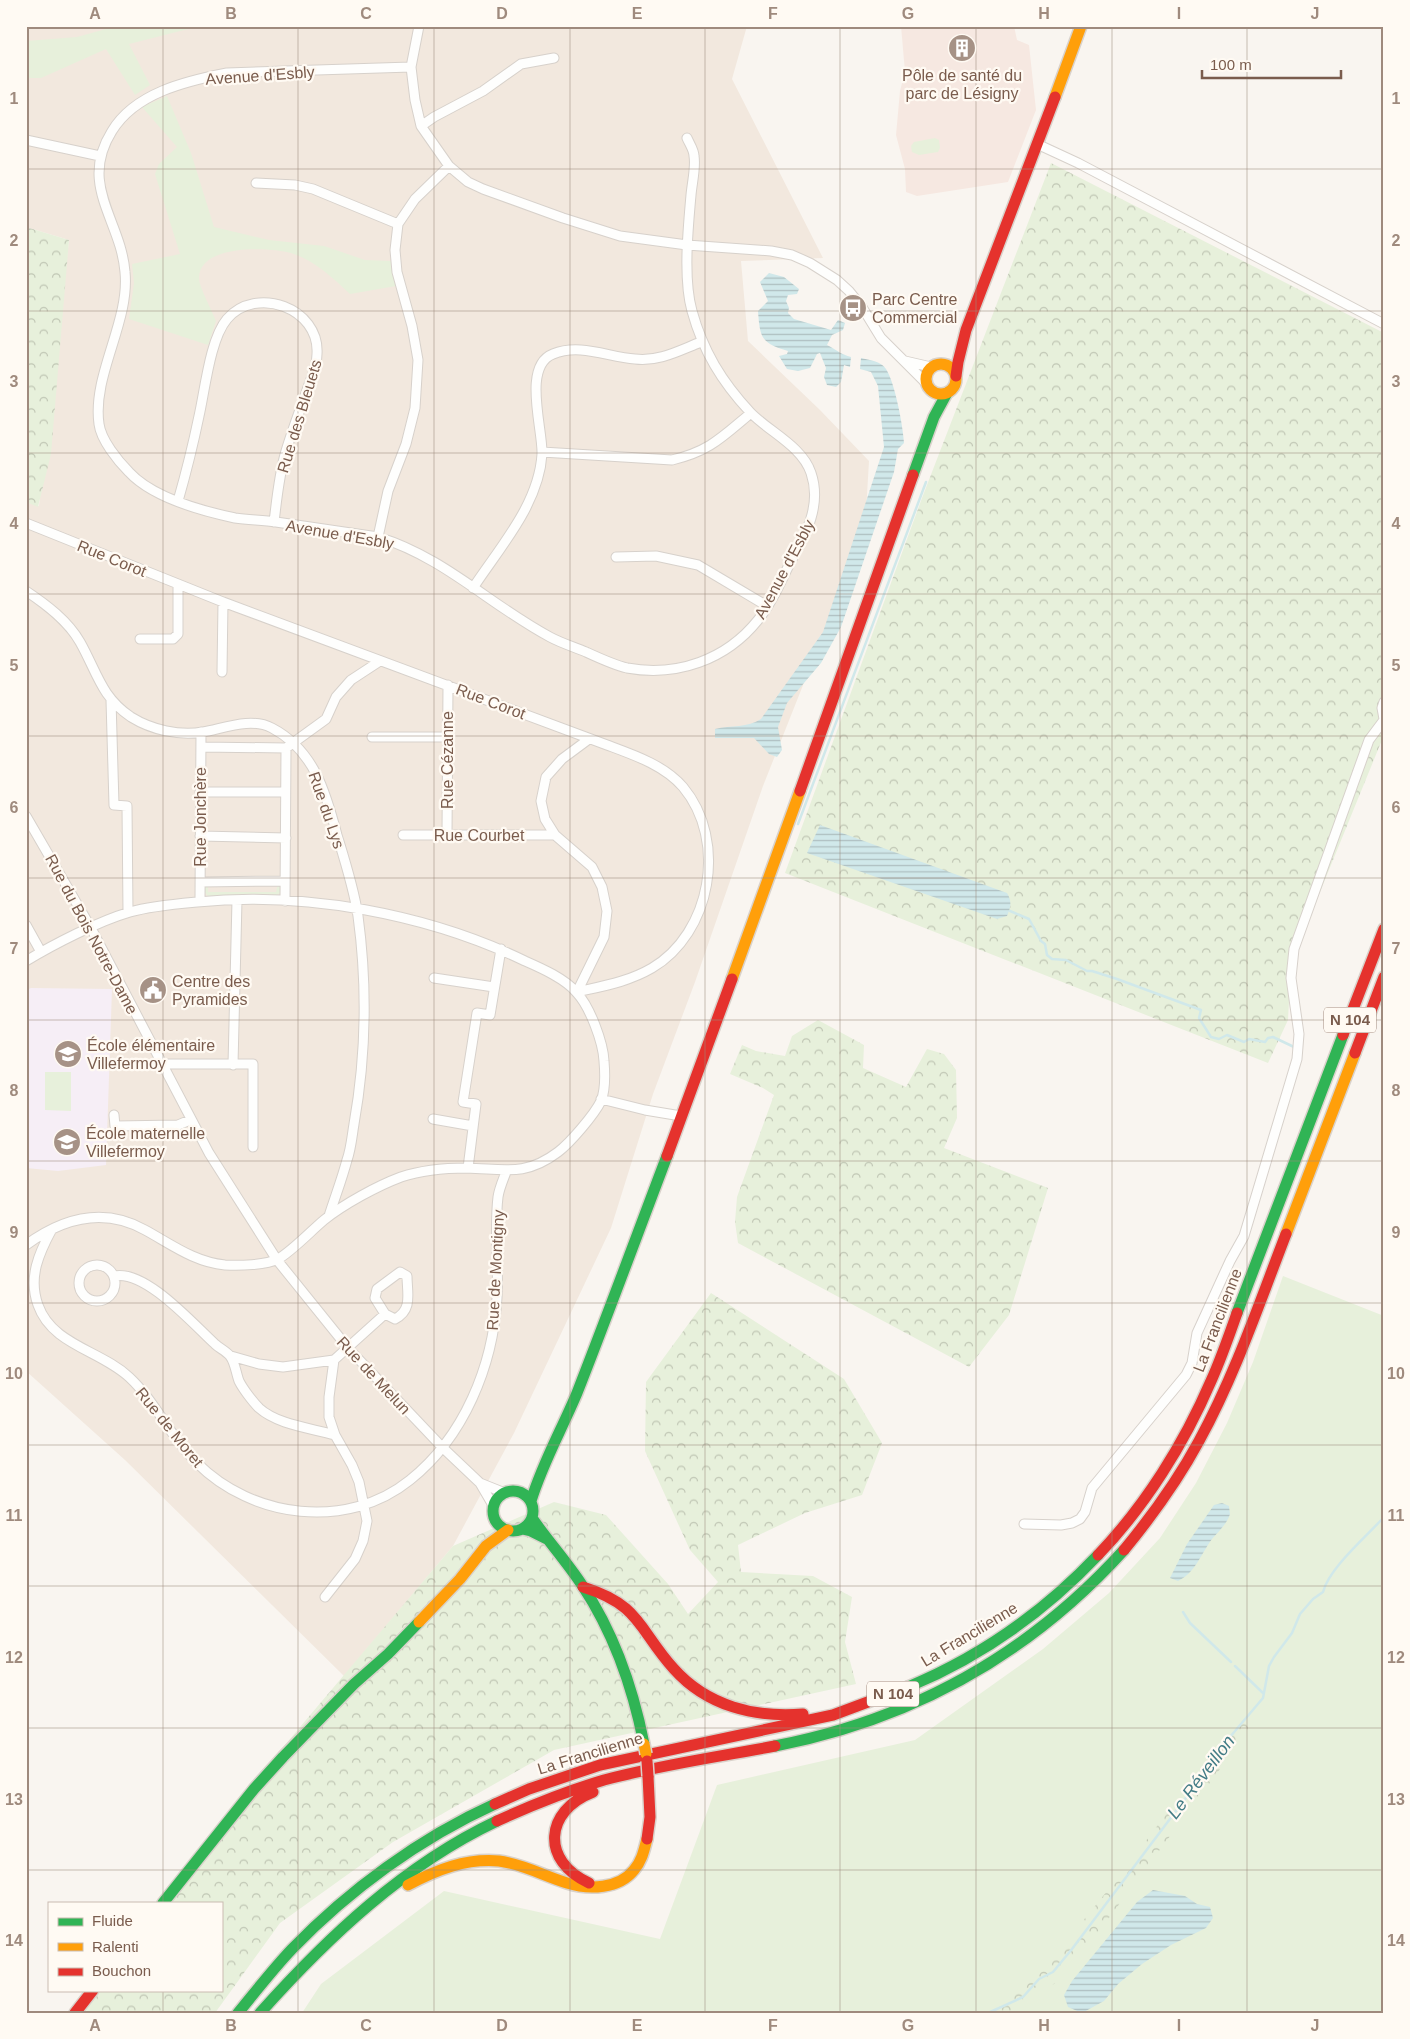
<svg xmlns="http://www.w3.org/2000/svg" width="1410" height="2039" font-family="Helvetica,sans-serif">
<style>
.residential{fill:#f2e8de}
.commercial{fill:#f6e8e1}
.education{fill:#f6eef6}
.green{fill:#e7f0db}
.forest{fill:url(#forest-crowns)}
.water{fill:url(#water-rules)}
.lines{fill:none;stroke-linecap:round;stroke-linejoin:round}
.stream{stroke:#d0e8ea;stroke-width:2.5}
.street-casing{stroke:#d7d1cb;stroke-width:11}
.fast-casing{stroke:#d9d2cb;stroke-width:14}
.slow-casing{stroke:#d9d2cb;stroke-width:14}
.jam-casing{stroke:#d9d2cb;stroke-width:14}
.street{stroke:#fefefd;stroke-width:9}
.fast{stroke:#30b455;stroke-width:11}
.slow{stroke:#ff9f0a;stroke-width:11}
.jam{stroke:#e5322d;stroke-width:11}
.slow-bridge-casing{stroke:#dad1cc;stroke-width:14;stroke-linecap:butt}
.jam-bridge-casing{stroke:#dad1cc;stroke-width:14;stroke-linecap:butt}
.slow-bridge{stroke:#ff9f0a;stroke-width:11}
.jam-bridge{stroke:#e5322d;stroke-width:11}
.grid{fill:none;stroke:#9f8a7d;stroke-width:1;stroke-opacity:0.55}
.labels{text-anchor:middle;stroke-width:4.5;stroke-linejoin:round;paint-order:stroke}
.shield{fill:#fffaf3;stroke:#a28b7f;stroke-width:1}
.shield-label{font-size:15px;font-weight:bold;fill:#7a5c4d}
.street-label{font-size:16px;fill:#7a5c4d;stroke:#fffaf3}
.poi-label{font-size:16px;fill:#7a5c4d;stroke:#fffaf3;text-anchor:start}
.water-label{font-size:18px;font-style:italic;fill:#437c86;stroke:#fffaf3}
.neatline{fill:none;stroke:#9f8a7d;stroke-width:2}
.grid-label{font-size:16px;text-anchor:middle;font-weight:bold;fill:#9f8a7d}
</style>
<defs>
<pattern id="forest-crowns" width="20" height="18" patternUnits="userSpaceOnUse" patternTransform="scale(1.25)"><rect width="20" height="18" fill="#e7f0db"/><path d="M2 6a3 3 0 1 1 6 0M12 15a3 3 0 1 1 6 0" fill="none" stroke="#c0c6b4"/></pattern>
<pattern id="water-rules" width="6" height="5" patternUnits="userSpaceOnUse" patternTransform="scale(1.25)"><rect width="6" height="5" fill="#d0e8ea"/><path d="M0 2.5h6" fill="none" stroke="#aebfc0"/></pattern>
</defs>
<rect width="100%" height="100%" fill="#f9f5f0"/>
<!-- residential -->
<path class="residential" d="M26 26H747L732 79 823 258 741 261 748 341 820 410 869 461 865 529 763 786 695 982 653 1094 611 1228 514 1433 453 1546 344 1676 125 1460 26 1371V502L39 506 69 240 26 227Z"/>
<!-- commercial -->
<path class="commercial" d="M901 26H1014L1017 40 1029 45 1036 110 1008 182 917 196 906 192 905 169 896 135 900 91 905 72Z"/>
<!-- education -->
<path class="education" d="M31 988 112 989 106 1165 58 1171 26 1168V990Z"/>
<!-- green -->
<path class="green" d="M117 26H200L129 44 150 85 135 95 106 49 41 78H26V41L77 37Z
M167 96 191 153 214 227 269 240 324 246 365 260 391 261 396 286 350 294C333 278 314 260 291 253 268 247 198 244 199 279 199 286 213 313 216 321L208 345 129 319 134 283 132 264 180 254 155 174 159 164 177 147 142 107Z
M935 138 939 140 940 148 938 152 919 155 912 152 911 146 914 142Z
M278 883 281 884 282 892 275 896 233 895 208 896 204 892V888L208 885V892H276Z
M45 1072H71V1111L45 1110Z
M1283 1276 1384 1316V2013H302L321 1984 444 1891 660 1939 717 1785 915 1740 1043 1649 1109 1593 1160 1538 1196 1483 1227 1423 1253 1362Z"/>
<!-- forest -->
<path class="forest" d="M1051 163 1384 333V735L1291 963 1288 1020 1268 1063 785 873 922 498Z
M26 227 69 240 51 454 38 507 26 502Z
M818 1020 864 1045 863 1068 906 1087 927 1049 944 1054 956 1070 957 1118 944 1148 1048 1188 1009 1315 969 1367 738 1243 735 1222 737 1197 774 1095 763 1088 730 1074 742 1045 756 1051 785 1056 792 1036Z
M711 1293 844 1379 882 1443 862 1495 805 1513 738 1545 741 1572 813 1576 852 1597 845 1642 856 1684 554 1750 393 1842 280 1923 215 2013H71L89 1990H221V1903H157L235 1804 453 1546 554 1502 606 1515 668 1584 688 1614 718 1582 690 1550 645 1451 646 1382Z
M1245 1712 1253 1725 1088 1946 1054 1984 1040 1989 1016 2013H984L1043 1970 1121 1874 1239 1717Z"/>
<!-- water -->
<path class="water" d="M769 273 784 277 799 289 797 294 788 295 786 301 789 308 788 313 794 319 831 330 838 320 845 323 843 330 832 335 827 345C835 349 842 355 851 357L850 367 844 365 841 382 836 387 827 385 824 377 826 368 820 353 817 354 810 368 798 371 787 369 779 356 787 354 788 351C761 343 760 338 758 311L768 301 760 282Z
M861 358C869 360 881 361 886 369 895 383 903 426 904 443L898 449 894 472 841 627 821 663 787 703 778 727 782 750 777 757 769 754 754 738H715V729C731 725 748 728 761 719L823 632 884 447 878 386 871 372 860 369Z
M820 825 1007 893C1012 901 1011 907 1007 916L997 919 807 853Z
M1222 1503 1229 1506C1229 1507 1230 1513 1230 1514 1227 1524 1218 1532 1212 1539 1201 1554 1195 1573 1178 1581L1170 1578 1187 1544 1214 1505Z
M1153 1890 1185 1896 1197 1904 1210 1907 1213 1918 1206 1928 1171 1945 1142 1964 1118 1984 1104 2001 1082 2013 1068 2007 1064 1995 1072 1981 1137 1902Z"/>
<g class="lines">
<!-- stream -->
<path class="stream" d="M798 824 926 482
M1010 911 1029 919 1041 941 1045 944 1047 955 1052 959 1066 960 1087 971H1092L1117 979 1201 1010 1199 1018 1211 1037 1219 1039 1227 1035 1244 1042 1249 1039 1265 1042 1268 1038 1273 1037 1294 1047
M1183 1612 1190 1623 1231 1662
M1235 1666 1263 1693
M988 2013 1023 1997 1039 1979 1053 1972 1072 1949 1191 1791 1213 1757 1263 1698 1269 1666 1274 1657 1292 1633 1300 1614 1313 1599 1323 1592C1329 1568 1367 1536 1384 1517"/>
<!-- street casing -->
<g class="street-casing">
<path id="street" d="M419 26 411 67 415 100 421 126 449 166 468 182 483 189 563 218 620 236 687 245 771 251 792 255 810 263 837 280 849 291 862 307 881 338 926 383
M411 67 227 73C186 81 135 93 112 131 78 185 121 220 125 272 130 322 92 375 99 424 101 440 118 461 129 472 152 497 202 511 235 518 249 520 263 520 276 522 310 527 344 532 378 537 444 557 490 605 550 637 561 643 574 647 586 652 599 658 614 665 627 668 677 677 726 660 758 620 772 603 781 581 791 561 806 534 822 505 811 473 802 446 769 432 750 412 722 382 703 351 692 311 683 279 688 229 691 195 692 183 696 167 694 156 694 150 689 143 687 138
M421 126 434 117 483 91 521 64 554 58
M26 140 100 156
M1037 144 1078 163 1384 324
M256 183 295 185 313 189 398 224
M905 361 931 367
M542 452 672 460C710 451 722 437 751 413
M178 501C186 473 193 445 199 416 205 390 210 339 227 319 256 285 320 308 317 354 317 367 311 378 307 390 300 410 292 431 286 451 279 474 277 498 274 522
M26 523 223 602 607 745C634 755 664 765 683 787 728 841 711 933 652 968 628 982 603 986 577 992
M378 537 388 491 406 444 415 408 418 360 412 326 397 272 395 250 398 224 415 199 449 166
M616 557 656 556 698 565 767 606
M473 588C500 547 539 504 542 454 543 429 522 366 553 354 580 343 608 357 635 359 659 362 680 350 701 342
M26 591C47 605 68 621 80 642 97 672 101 697 131 717 152 730 179 736 203 732 225 728 251 717 272 728 314 750 326 793 337 835 345 861 354 889 358 916 367 983 366 1056 354 1124 352 1136 351 1149 347 1160 342 1179 335 1197 329 1216
M140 639H173L178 634V585
M222 672 223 602
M111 700 114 805 127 806 128 912
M1384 702 1382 708 1384 719
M372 737H447
M201 747 286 748
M200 792H285
M26 816 91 928 209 1153 277 1260 348 1348 442 1447 480 1483 494 1507
M403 835H555
M200 836 286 838
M447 836 448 685
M200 882 285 881
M200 901 201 732
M285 901 286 748 326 719 336 697 351 680 380 661
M26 925 41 952
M26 961C54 944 99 921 130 912 151 906 175 904 197 902 304 891 428 914 525 961 541 968 566 979 577 993 590 1007 603 1042 604 1061 605 1073 606 1089 601 1101 594 1115 570 1143 558 1152 525 1177 504 1169 467 1168 445 1168 422 1170 401 1177 377 1186 344 1204 324 1220 312 1230 291 1252 278 1259 266 1265 239 1266 225 1265 194 1262 171 1244 145 1230 104 1207 63 1218 26 1245
M434 978 494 987
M577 992 604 937 607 911 602 887 592 867 555 835 545 819 541 801 546 777 562 759 589 739
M161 1064H253V1147
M233 1065 237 900
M601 1099 645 1110 681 1116
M114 1115 115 1126 178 1125 190 1120
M433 1119 473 1126
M468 1168 476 1104 463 1102 477 1013 490 1015 501 949
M52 1229C39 1253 28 1277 38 1305 52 1345 100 1350 129 1377 156 1402 170 1437 197 1463 252 1518 347 1531 410 1480 464 1437 493 1366 497 1298 499 1265 494 1230 498 1197 499 1189 503 1180 506 1172
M79 1283a18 18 0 1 1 36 0a18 18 0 1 1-36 0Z
M400 1272 407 1276C407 1293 413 1310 395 1319L385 1314 375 1298 377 1289Z
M114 1276C145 1269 193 1324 215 1344 219 1348 226 1351 230 1356 235 1362 236 1373 239 1381 243 1389 253 1402 259 1408 278 1425 311 1428 335 1435
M231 1356 259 1364 283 1367 334 1360 385 1314
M480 1483 505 1493
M1024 1524 1061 1525 1072 1523 1080 1519 1085 1512 1092 1488 1186 1375 1192 1363 1197 1333 1230 1261 1244 1236 1297 1059 1299 1034 1291 978 1294 949 1369 740 1384 720
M325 1597 355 1559 363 1541 367 1521 359 1482 352 1465 335 1435 329 1417V1397L334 1360"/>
</g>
<!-- fast casing -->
<g class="fast-casing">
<path id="fast" d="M913 475 934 417 947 393
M1237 1313 1343 1035
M493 1511a20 20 0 1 1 40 0a20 20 0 1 1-40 0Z
M531 1501C542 1464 562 1429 577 1393 608 1314 637 1235 667 1156
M532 1518C548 1541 567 1562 582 1585 614 1633 633 1688 644 1744
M522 1529 531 1531 547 1539
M908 1687C980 1657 1045 1611 1098 1555
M775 1746C914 1719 1029 1655 1124 1550
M163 1903 254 1789 283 1757 354 1684 388 1654 419 1622
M238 2013C256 1991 273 1969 292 1949 349 1890 420 1838 495 1804
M260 2013C328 1937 404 1865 497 1821"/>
</g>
<!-- slow casing -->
<g class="slow-casing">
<path id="slow" d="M1055 97 1081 26
M926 379a15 15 0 1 1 30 0a15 15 0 1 1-30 0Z
M732 979 800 791
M1286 1234 1355 1053
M419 1622 460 1579 486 1546 508 1530
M408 1885C436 1870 466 1858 499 1861 523 1864 544 1876 567 1883 589 1890 619 1889 634 1870 642 1861 644 1850 647 1839"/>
</g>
<!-- jam casing -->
<g class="jam-casing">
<path id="jam" d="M956 376 958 362 966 330 1055 97
M800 791 913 475
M1343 1035 1384 929
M1355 1053 1384 977
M667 1156 732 979
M1124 1550C1152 1516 1178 1480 1199 1441 1235 1375 1259 1304 1286 1234
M1098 1555C1145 1506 1184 1444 1211 1381 1221 1359 1229 1336 1237 1313
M583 1587C641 1605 638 1629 674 1669 707 1706 755 1718 803 1714
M495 1804 529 1789 600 1765 833 1715 908 1687
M497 1821C532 1805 567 1791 604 1780 660 1765 718 1757 775 1746
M647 1839 650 1817 648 1776
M589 1883C541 1861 544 1811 593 1792
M75 2013 93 1990"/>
</g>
<!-- street -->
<use href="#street" class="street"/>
<!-- fast -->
<use href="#fast" class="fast"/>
<!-- slow -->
<use href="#slow" class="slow"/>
<!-- jam -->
<use href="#jam" class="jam"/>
<!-- slow-bridge casing -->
<g class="slow-bridge-casing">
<path id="slow-bridge" d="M644 1744 646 1754"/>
</g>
<!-- jam-bridge casing -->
<g class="jam-bridge-casing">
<path id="jam-bridge" d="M647 1761 648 1776"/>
</g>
<!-- slow-bridge -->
<use href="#slow-bridge" class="slow-bridge"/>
<!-- jam-bridge -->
<use href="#jam-bridge" class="jam-bridge"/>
</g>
<!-- grid -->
<path class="grid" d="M163 26V1903M298 26V2013M434 26V2013M570 26V2013M705 26V2013M840 26V2013M976 26V2013M1112 26V2013M1247 26V2013M26 169H1384M26 311H1384M26 453H1384M26 594H1384M26 736H1384M26 878H1384M26 1020H1384M26 1161H1384M26 1303H1384M26 1445H1384M26 1586H1384M26 1728H1384M26 1870H1384M163 1990V2013"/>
<!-- icons -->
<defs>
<g id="building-disc" transform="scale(1.4375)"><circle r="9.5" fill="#a69286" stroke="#fffaf3"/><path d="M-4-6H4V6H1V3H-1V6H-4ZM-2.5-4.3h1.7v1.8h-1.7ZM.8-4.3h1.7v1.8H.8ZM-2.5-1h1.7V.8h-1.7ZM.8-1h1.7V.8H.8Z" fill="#fff"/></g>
<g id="bus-disc" transform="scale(1.4375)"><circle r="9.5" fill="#a69286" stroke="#fffaf3"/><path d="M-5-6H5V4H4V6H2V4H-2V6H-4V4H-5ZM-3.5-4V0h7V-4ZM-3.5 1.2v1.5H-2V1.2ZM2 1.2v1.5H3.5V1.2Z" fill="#fff"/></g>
<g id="civic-disc" transform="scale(1.4375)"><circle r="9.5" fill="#a69286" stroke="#fffaf3"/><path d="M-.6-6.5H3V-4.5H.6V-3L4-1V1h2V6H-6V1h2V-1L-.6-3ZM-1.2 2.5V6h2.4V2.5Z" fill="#fff"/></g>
<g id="school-disc" transform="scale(1.4375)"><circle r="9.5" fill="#a69286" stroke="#fffaf3"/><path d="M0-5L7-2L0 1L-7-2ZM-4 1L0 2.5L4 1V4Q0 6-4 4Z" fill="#fff"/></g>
</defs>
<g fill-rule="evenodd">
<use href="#building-disc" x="962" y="48"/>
<use href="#bus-disc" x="853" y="308"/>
<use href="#civic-disc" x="153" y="990"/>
<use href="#school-disc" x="68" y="1054"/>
<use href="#school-disc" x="67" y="1142"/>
</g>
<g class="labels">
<!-- shield labels -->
<g class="shield">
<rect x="1324" y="1007.5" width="52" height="25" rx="4"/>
<rect x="867" y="1681.5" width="52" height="25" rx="4"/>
</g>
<g class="shield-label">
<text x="1350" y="1025">N 104</text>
<text x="893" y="1699">N 104</text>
</g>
<!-- street labels -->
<g class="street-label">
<text transform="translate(260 75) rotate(-4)" y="6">Avenue d'Esbly</text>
<text transform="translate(299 416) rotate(-73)" y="6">Rue des Bleuets</text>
<text transform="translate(340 534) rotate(10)" y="6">Avenue d'Esbly</text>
<text transform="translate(112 558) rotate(22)" y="6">Rue Corot</text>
<text transform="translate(784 569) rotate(-62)" y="6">Avenue d'Esbly</text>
<text transform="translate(491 701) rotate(21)" y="6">Rue Corot</text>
<text transform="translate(447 760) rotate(-90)" y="6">Rue Cézanne</text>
<text transform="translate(327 810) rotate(71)" y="6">Rue du Lys</text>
<text transform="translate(200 817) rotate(-90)" y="6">Rue Jonchère</text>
<text x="479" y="841">Rue Courbet</text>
<text transform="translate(92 934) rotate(62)" y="6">Rue du Bois Notre-Dame</text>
<text transform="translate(495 1270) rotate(-87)" y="6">Rue de Montigny</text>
<text transform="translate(1217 1320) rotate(-69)" y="6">La Francilienne</text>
<text transform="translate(374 1375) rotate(47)" y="6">Rue de Melun</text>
<text transform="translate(170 1427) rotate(51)" y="6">Rue de Moret</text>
<text transform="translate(969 1634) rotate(-31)" y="6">La Francilienne</text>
<text transform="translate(590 1753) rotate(-17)" y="6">La Francilienne</text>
</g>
<!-- poi labels -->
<g class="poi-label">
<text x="962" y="81" text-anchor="middle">Pôle de santé du<tspan x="962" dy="18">parc de Lésigny</tspan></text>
<text x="872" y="305">Parc Centre<tspan x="872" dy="18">Commercial</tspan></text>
<text x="172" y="987">Centre des<tspan x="172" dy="18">Pyramides</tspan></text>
<text x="87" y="1051">École élémentaire<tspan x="87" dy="18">Villefermoy</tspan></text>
<text x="86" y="1139">École maternelle<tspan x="86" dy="18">Villefermoy</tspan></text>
</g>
<!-- water labels -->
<g class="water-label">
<text transform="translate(1201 1777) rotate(-53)" y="6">Le Réveillon</text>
</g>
</g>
<!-- border -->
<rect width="1410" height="2039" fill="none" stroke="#fffaf3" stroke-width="55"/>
<!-- legend -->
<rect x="48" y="1902" width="175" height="90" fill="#fffaf3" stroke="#cabbb1"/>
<rect x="58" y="1918" width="25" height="8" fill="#30b455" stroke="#cabbb1"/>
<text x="92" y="1926" font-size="15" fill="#7a5c4d">Fluide</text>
<rect x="58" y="1943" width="25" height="8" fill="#ff9f0a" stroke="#cabbb1"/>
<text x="92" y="1952" font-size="15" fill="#7a5c4d">Ralenti</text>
<rect x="58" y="1968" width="25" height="8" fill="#e5322d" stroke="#cabbb1"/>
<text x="92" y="1976" font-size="15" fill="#7a5c4d">Bouchon</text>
<!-- scale -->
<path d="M1202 70v8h139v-8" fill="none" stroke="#7a5c4d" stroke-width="2.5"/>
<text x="1210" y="70" font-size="15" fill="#7a5c4d" stroke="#fffaf3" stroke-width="4" paint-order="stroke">100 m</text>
<rect x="28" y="28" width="1354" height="1984" class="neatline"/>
<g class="grid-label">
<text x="95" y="19">A</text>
<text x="231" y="19">B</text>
<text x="366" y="19">C</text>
<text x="502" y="19">D</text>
<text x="637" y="19">E</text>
<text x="773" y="19">F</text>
<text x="908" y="19">G</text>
<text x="1044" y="19">H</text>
<text x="1179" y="19">I</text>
<text x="1315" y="19">J</text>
<text x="14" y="104">1</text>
<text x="1396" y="104">1</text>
<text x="14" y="246">2</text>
<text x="1396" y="246">2</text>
<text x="14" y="387">3</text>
<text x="1396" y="387">3</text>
<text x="14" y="529">4</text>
<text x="1396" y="529">4</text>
<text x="14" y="671">5</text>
<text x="1396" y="671">5</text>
<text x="14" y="813">6</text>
<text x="1396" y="813">6</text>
<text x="14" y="954">7</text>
<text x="1396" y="954">7</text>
<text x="14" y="1096">8</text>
<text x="1396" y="1096">8</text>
<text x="14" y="1238">9</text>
<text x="1396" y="1238">9</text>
<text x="14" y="1379">10</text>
<text x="1396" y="1379">10</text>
<text x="14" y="1521">11</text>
<text x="1396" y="1521">11</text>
<text x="14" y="1663">12</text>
<text x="1396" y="1663">12</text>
<text x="14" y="1805">13</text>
<text x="1396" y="1805">13</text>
<text x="14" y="1946">14</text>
<text x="1396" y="1946">14</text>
<text x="95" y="2031">A</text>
<text x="231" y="2031">B</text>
<text x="366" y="2031">C</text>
<text x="502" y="2031">D</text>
<text x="637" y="2031">E</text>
<text x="773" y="2031">F</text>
<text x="908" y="2031">G</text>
<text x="1044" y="2031">H</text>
<text x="1179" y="2031">I</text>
<text x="1315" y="2031">J</text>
</g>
</svg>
